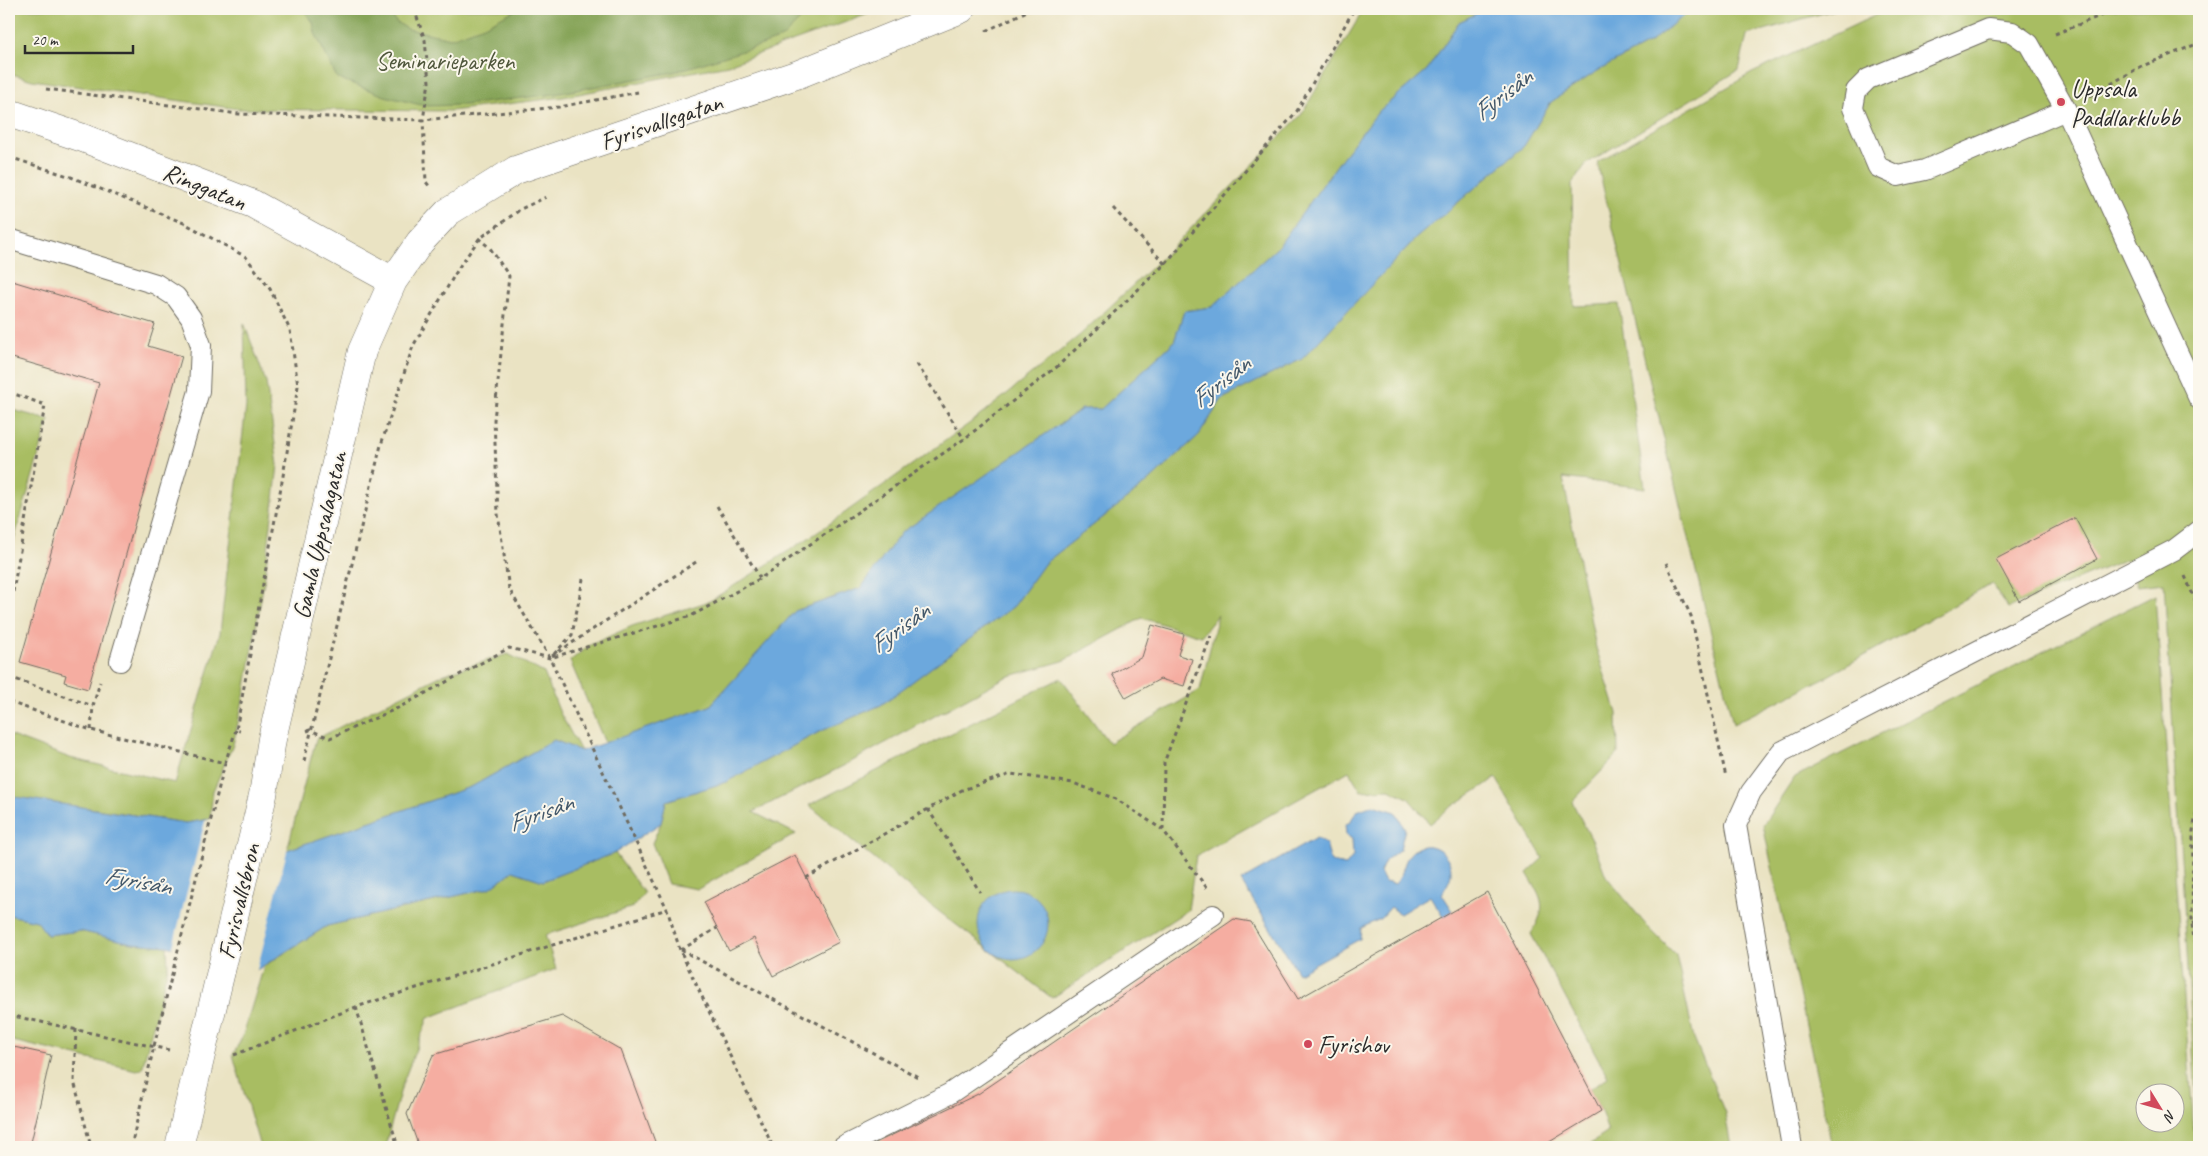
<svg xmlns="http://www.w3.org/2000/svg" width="2208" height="1156" font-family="Caveat,sans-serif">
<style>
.green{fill:#a8bd62;stroke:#6a7446;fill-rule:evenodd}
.forest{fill:#86a458;stroke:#586842}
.water{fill:#6ca8dd;stroke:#4c6a84}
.pier{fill:#eae3c3}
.building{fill:#f5ada1}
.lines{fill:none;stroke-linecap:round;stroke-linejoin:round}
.service-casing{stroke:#6e6b60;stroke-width:22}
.tertiary-casing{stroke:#6e6b60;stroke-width:29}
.path{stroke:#6e6b60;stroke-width:3;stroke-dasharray:4 4;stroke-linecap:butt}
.service{stroke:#fff;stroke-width:20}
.tertiary{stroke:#fff;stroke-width:28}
.poi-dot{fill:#d1495b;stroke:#fbf7ec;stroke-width:2}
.labels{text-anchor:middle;stroke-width:4;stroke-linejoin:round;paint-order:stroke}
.park-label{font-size:25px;fill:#50573c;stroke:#fbf7ec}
.poi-label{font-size:25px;fill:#2b2b2b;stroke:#fbf7ec;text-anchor:start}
.street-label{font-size:25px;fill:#2b2b2b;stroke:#fbf7ec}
.water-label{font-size:26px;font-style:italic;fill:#425769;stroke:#fbf7ec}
</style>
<rect width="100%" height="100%" fill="#fbf7ec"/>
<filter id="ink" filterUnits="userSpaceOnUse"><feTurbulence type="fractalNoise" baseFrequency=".02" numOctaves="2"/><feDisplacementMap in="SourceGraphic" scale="10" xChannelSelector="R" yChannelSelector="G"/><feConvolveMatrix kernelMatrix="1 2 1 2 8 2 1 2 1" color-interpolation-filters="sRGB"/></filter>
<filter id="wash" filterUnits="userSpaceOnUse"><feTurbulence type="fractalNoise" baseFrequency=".0096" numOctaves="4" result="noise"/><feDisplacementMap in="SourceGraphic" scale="20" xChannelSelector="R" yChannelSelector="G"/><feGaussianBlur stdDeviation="1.12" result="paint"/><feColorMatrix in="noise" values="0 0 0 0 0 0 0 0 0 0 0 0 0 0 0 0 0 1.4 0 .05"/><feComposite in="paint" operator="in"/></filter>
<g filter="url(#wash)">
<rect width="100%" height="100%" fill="#eae3c3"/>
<!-- green -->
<path class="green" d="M9 9H882L728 65 563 97 451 111 239 109 32 80 9 73Z
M1364 9H1486L1459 22 1427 70 1379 111 1342 158 1278 247 1212 307 1184 311 1174 342 1101 409H1082L901 533 861 588 795 611 710 706 605 743 570 661 588 646 632 626 710 601 818 532 977 418 1080 335 1168 252 1301 115Z
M1692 9H1837L1747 35 1739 70 1586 164 1572 184 1574 306 1619 304 1645 488 1563 478 1596 648 1617 713 1618 754 1572 802 1593 842 1606 876 1646 925 1676 955 1694 1038 1725 1113 1731 1147H1586L1608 1132 1601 1111 1589 1089 1608 1077 1531 934C1548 906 1543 900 1527 873L1543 858 1496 778 1448 809 1430 824 1408 798 1389 789 1361 791 1349 771 1196 856 1188 910 1052 998 924 900 809 805 1061 678 1109 743 1200 690 1218 615 1201 636 1142 618 1063 661 1006 677 847 764 753 812 796 834 698 889 668 884 652 843 661 823 666 801 726 782 819 732 881 705 1014 606 1045 563 1148 482 1199 435 1222 399 1302 359 1415 239 1524 146 1551 102 1594 73 1649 43Z
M1889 9H2199V1147L2164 583 2137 586 2127 559 2008 608 1992 584 1826 677 1733 724 1597 162 1752 73Z
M244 323 266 382 278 465 265 575 246 687 233 745 213 791 210 819 186 823 9 796V735L70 758 175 783 220 633 246 406Z
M9 409 49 420 9 557Z
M2155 595 2195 1147H1832L1763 825 1795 777ZM2146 1094H2176V1124H2146Z
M508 654 544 673 560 713 581 751 554 740 473 786 287 850 316 739 444 674Z
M615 853 644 893 633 907 545 935 556 969 428 1018 402 1085 385 1147H260L233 1055 243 1035 264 966 327 926 490 888 513 871 543 881Z
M9 915 37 921 47 935 80 931 132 943 167 946 168 967 142 1069 136 1070 9 1040Z"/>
<!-- forest -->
<path class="forest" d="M303 9H387L396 22 408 29 451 38 484 26 517 9H811L782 38 762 45 674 72 555 94 464 105 425 106 385 96 337 78 315 33 313 22Z"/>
<!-- water -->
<path class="water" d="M1486 9H1692L1649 43 1594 73 1551 102 1524 146 1415 239 1302 359 1222 399 1199 435 1148 482 1045 563 1014 606 881 705 819 732 726 782 666 801 661 823 615 853 543 881 513 871 490 888 327 926 255 971 167 946 132 943 80 931 47 935 37 921 9 915V796L186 823 210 819 287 850 473 786 554 740 581 751 710 706 795 611 861 588 901 533 1082 409H1101L1174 342 1184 311 1212 307 1278 247 1342 158 1379 111 1427 70 1459 22Z
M1373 805 1396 812 1405 829 1400 849 1385 861 1380 872 1385 882 1395 884C1405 874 1402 859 1414 850 1430 838 1452 853 1451 873 1451 880 1445 888 1442 894L1453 911 1443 917 1430 896 1400 914 1391 907 1380 919 1361 928 1360 939 1298 973 1241 881 1316 838 1326 844 1331 862 1346 865 1353 856 1352 839 1346 835 1345 824 1349 823 1357 811Z
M978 924a35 35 0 1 1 70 0a35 35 0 1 1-70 0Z"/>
<!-- pier -->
<path class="pier" d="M213 818 288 847 256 974 172 950 205 821Z"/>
<g id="blocks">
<!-- building -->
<path class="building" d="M9 280 155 324 148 346 182 356 88 689 64 682 66 675 20 662 99 383 9 357Z
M2075 518 2097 559 2019 601 1996 559Z
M1152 625 1184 634 1178 655 1192 659 1184 686 1160 679 1126 698 1112 674 1142 657Z
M795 855 839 942 773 976 754 938 729 951 704 902Z
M1487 892 1601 1111 1541 1147H867L978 1094 1234 919 1251 922 1298 999Z
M562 1016 621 1050 657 1147H419L407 1114 433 1055Z
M9 1046 51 1055 30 1147H9Z"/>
</g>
</g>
<g filter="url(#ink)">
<use href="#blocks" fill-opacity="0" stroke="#6e6b60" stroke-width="1"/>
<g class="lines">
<!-- service casing -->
<g class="service-casing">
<path id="service" d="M2066 110 1925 170 1898 176 1878 167 1853 108 1856 91 1868 79 1988 29 2012 32 2029 44 2066 110 2199 399
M9 239 156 284 176 297 191 318 201 345 199 391 120 661
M843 1147 949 1094 1213 915
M1792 1147 1736 825 1751 792 1781 752 2174 550 2199 531"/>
</g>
<!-- tertiary casing -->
<g class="tertiary-casing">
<path id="tertiary" d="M9 113 83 138 253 204 393 281
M179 1147 263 795 272 739 362 351 393 281 420 242 448 212 516 170 799 74 961 9"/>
</g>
<!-- path -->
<path class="path" d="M414 9 425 40 429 82 423 120 426 182 430 187
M986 31 1031 9
M2055 34 2112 11 2133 9
M46 89 239 114 423 120 559 107 638 92
M2090 96 2140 67 2199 43
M9 157 71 177 184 223 246 257 270 289 290 330 298 386 283 476 236 730 240 731
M1113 208 1165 264
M478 238 490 248 509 276 494 420 498 514 509 589 550 658 667 909 680 950 773 1147
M917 364 964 439
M9 392 45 405 9 615
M717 506 760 578
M1666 563 1691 616 1726 777
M2185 576 2199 609
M554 654 572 635 583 579
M552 656 699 560
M9 677 93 706
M9 702 91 730 225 763 236 730
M91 730 93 706 100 682
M307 731 310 730 330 738 398 708 509 648 550 658 691 616 761 578 964 439 1058 366 1165 264 1297 111 1354 9
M304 761 381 445 413 346 461 264 479 239 521 209 546 197
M2199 797 2193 831 2192 924 2199 978
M928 809 980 892
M1163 830 1164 763 1211 636
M806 878 962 790 1011 774 1073 783 1116 799 1163 830 1207 888
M2193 924 2199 920
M681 950 918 1077
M681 950 717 928
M356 1007 398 1147
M9 1015 169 1050
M76 1029 74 1081 91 1147
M234 1055 356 1007 667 909
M131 1147 154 1046 225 763"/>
<!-- service -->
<use href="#service" class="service"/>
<!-- tertiary -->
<use href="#tertiary" class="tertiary"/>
</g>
</g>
<!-- markers -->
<g class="poi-dot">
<circle cx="2061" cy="102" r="5"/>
<circle cx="1308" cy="1044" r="5"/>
</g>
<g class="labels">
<!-- park labels -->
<g class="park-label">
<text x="445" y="69">Seminarieparken</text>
</g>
<!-- poi labels -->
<g class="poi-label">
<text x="2071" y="97">Uppsala<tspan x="2071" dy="29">Paddlarklubb</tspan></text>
<text x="1318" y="1053">Fyrishov</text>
</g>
<!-- street labels -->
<g class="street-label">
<text transform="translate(661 121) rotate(-19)" y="9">Fyrisvallsgatan</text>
<text transform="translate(205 186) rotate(22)" y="9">Ringgatan</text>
<text transform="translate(319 535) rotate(-77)" y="9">Gamla Uppsalagatan</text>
<text transform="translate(238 901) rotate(-77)" y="9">Fyrisvallsbron</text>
</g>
<!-- water labels -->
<g class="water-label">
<text transform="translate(1502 94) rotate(-38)" y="9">Fyrisån</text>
<text transform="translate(1220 381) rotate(-38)" y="9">Fyrisån</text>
<text transform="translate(899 627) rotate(-36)" y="9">Fyrisån</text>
<text transform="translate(540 812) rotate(-20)" y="9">Fyrisån</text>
<text transform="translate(138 880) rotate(10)" y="9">Fyrisån</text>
</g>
</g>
<!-- margin -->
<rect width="2208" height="1156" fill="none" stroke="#fbf7ec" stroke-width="30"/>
<!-- north arrow -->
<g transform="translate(2160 1108) rotate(127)"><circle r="24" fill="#fbf7ec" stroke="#a8a59f"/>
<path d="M0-4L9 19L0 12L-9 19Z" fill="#d1495b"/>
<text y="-8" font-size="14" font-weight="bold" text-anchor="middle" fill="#2b2b2b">N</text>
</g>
<!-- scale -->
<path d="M25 45v8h108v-8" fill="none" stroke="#2b2b2b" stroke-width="2.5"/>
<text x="32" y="45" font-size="15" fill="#2b2b2b" stroke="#fbf7ec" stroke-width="4" paint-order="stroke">20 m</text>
</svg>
